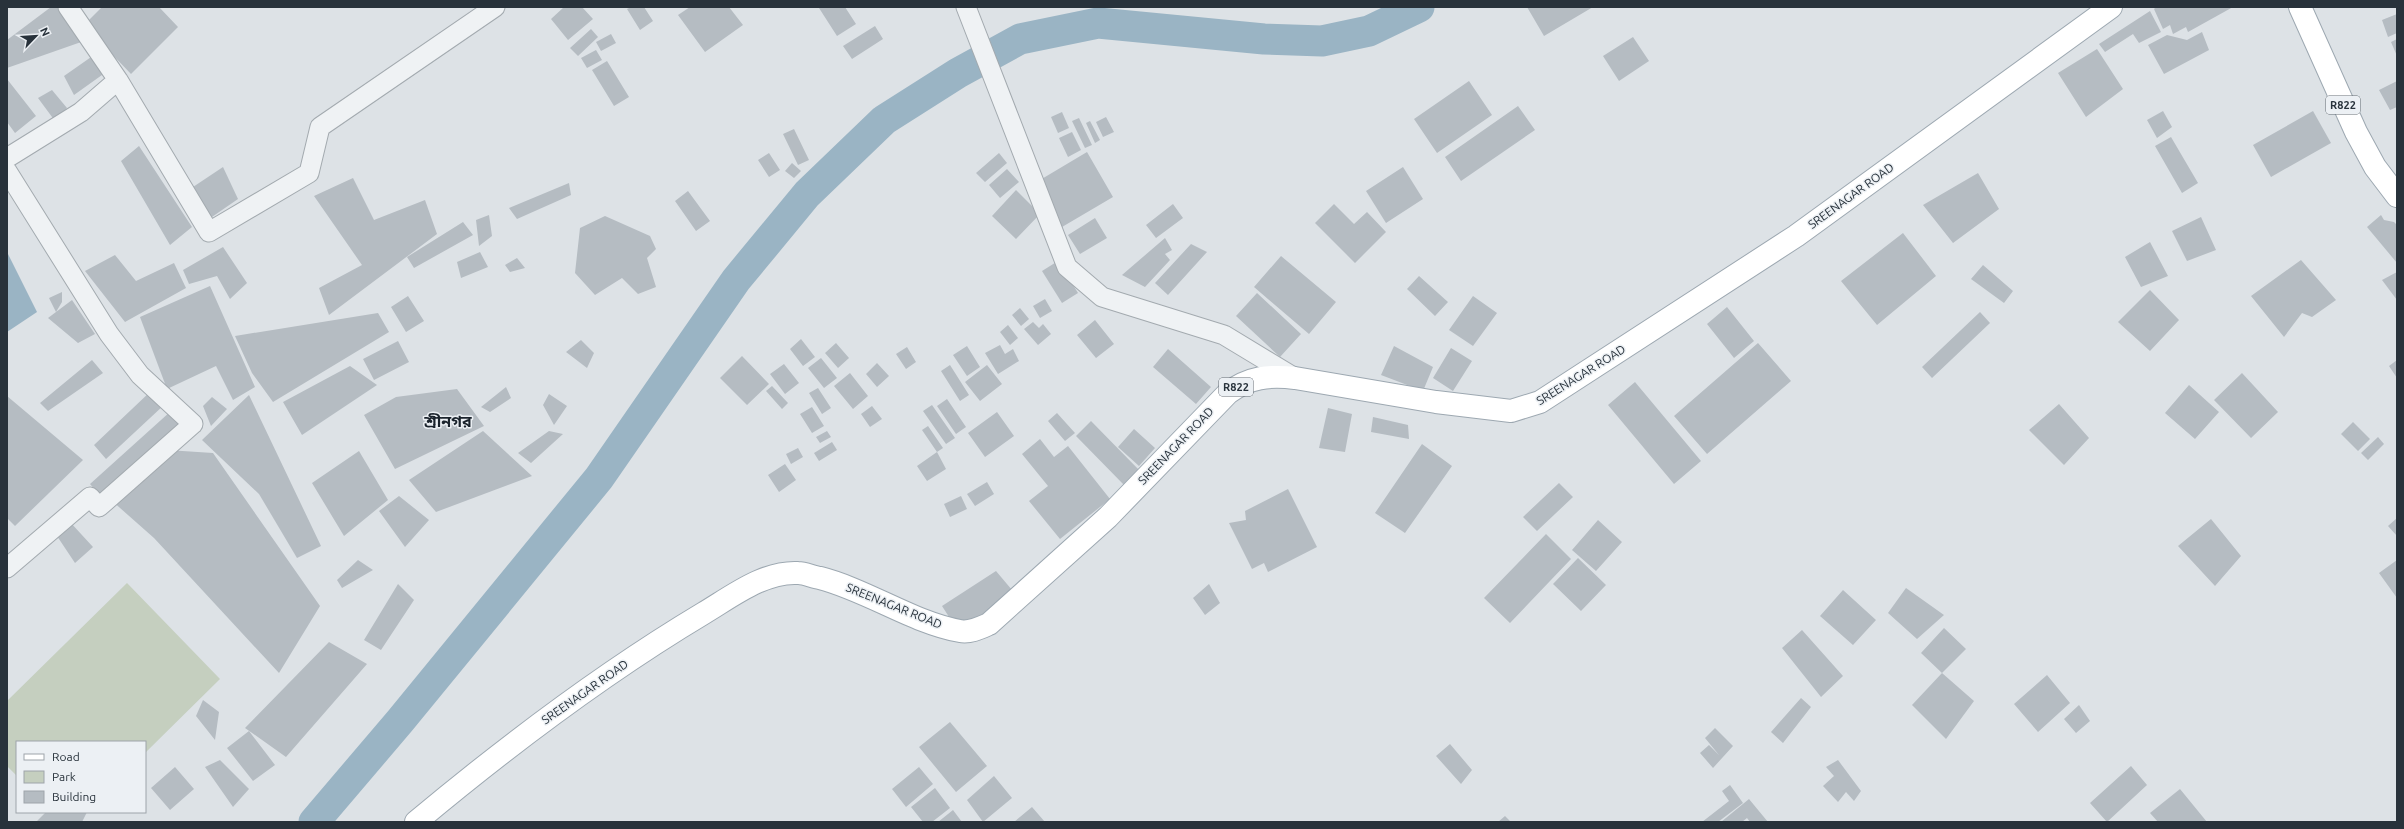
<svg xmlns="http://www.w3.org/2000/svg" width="2404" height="829" font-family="Ubuntu,'Noto Sans Bengali',sans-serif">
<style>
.green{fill:#c5cfbf}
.water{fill:#9ab4c4}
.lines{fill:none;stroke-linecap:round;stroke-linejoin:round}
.river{stroke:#9ab4c4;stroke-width:31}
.building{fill:#b5bcc2}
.minor-casing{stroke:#a3aaaf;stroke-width:21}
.major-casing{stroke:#9da8b1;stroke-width:24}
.minor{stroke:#eff2f4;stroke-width:19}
.major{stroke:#fff;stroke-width:22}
.labels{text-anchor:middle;stroke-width:3;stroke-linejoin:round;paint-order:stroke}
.shield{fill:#ecf0f4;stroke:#636b72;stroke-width:1}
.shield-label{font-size:11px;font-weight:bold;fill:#28323b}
.street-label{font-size:12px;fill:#28323b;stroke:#ecf0f4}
.district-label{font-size:16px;font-weight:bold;fill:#1a232c;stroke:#ecf0f4}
</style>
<rect width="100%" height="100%" fill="#dde2e6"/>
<!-- green -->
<path class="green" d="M127 583 220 679 145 753V742H17V776L7 766V701Z"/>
<!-- water -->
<path class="water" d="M7 252 37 312 7 332Z"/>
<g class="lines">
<!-- river -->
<path class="river" d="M314 822 400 721 599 478 736 280 807 194 884 120 958 73 1020 39 1098 23 1264 39 1322 41 1369 31 1419 7"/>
</g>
<!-- building -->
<path class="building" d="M51 7H63L84 41 7 68V40Z
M102 7H159L178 27 131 74 84 25Z
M564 7H582L593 19 568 40 551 19Z
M631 7H644L653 21 640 30 627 9Z
M690 7H729L743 25 705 52 678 15Z
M821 7H845L856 24 837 36 819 8Z
M1527 7H1593L1544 36Z
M2156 7H2233L2188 32 2186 27 2173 34 2170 25 2163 29 2154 9Z
M2150 11 2161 32 2139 43 2133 34 2105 52 2099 44Z
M2397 14V33L2388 37 2382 20Z
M875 26 883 39 852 59 843 46Z
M591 29 598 37 578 56 570 48Z
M2202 32 2209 50 2164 74 2148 45 2167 35 2187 40Z
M611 34 616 43 601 51 596 42Z
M1633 37 1649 61 1619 81 1603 56Z
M2397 39V56L2391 42Z
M2097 49 2123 89 2086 117 2058 73Z
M596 50 602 60 587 68 581 58Z
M94 55 109 70 74 95 64 76Z
M607 61 629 97 614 106 592 70Z
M7 79 36 116 15 133 7 122Z
M1469 81 1492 115 1437 153 1414 119Z
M2397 81V107L2390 110 2379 90Z
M52 90 67 108 55 121 38 98Z
M1518 106 1535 130 1461 181 1445 157Z
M2163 111 2172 127 2157 138 2147 120Z
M2313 111 2331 143 2271 177 2253 145Z
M1062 112 1069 128 1058 133 1051 117Z
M1106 117 1114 132 1103 137 1096 122Z
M1079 118 1092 145 1085 148 1072 121Z
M1090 121 1100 140 1095 143 1086 123Z
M794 129 809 160 798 165 783 134Z
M1072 132 1081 150 1068 157 1059 138Z
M2171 137 2198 183 2182 193 2155 146Z
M139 146 192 227 170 245 121 161Z
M1087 152 1113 197 1062 227 1035 183Z
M769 153 780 170 769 177 758 160Z
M999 153 1007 163 985 182 976 173Z
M792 163 801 171 794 178 785 171Z
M223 167 238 199 209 219 193 187Z
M1403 167 1423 199 1386 223 1366 191Z
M1007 169 1019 182 1000 198 989 185Z
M1978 173 1999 209 1953 243 1923 205Z
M353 178 374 220 425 200 437 234 329 315 319 288 362 265 314 196Z
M569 183 571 195 517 219 509 208Z
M1016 190 1040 214 1016 239 992 216Z
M688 191 710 221 696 231 675 201Z
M1173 204 1183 218 1156 238 1146 225Z
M1334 204 1354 224 1367 212 1386 232 1355 263 1315 223Z
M489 215 492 236 479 246 476 220Z
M2381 215 2384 220 2394 222 2397 225V263L2367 227Z
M605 216 650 236 656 249 647 258 656 287 638 294 622 278 595 295 575 273 580 228Z
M2201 217 2216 250 2187 261 2172 231Z
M1095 218 1107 238 1080 254 1068 235Z
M463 222 473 235 414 268 407 257Z
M1903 233 1936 276 1877 325 1841 281Z
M1165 238 1172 250 1165 254 1170 260 1145 287 1122 275Z
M2150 242 2168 276 2141 287 2125 257Z
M1191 244 1207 252 1168 295 1155 283Z
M223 247 247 283 230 299 217 276 189 284 183 270Z
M480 252 488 267 461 278 457 262Z
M115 255 136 281 174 263 186 288 125 322 85 271Z
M1281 256 1336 302 1309 334 1254 287Z
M517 258 525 268 510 272 505 265Z
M2301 260 2336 300 2312 317 2302 313 2284 337 2251 296Z
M1058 261 1078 293 1062 303 1042 271Z
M1983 265 2013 291 2004 303 1971 279Z
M2397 272V300L2382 280Z
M1419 276 1448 302 1435 316 1407 289Z
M210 286 255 387 233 400 216 366 167 389 140 317Z
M2150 290 2179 320 2150 351 2118 322Z
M62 292V302L56 312 72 300 95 334 78 343 48 318 56 312 49 298Z
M1257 293 1301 334 1280 357 1236 316Z
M408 296 424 321 406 332 391 307Z
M1473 296 1497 313 1473 346 1449 330Z
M1045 299 1052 311 1040 318 1033 306Z
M1727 307 1754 341 1734 358 1707 324Z
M1020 308 1029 319 1021 326 1012 315Z
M1980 312 1990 323 1932 378 1922 367Z
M378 313 389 332 273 402 252 373 235 336Z
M1095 320 1114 344 1096 358 1077 335Z
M1033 322 1039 328 1043 324 1051 334 1038 345 1024 329Z
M1008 325 1018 338 1010 345 1000 332Z
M801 339 815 357 803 366 790 349Z
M581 340 594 353 587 368 566 352Z
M398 341 409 362 374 380 363 359Z
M836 343 849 358 838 368 825 353Z
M1758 343 1791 381 1707 454 1674 416Z
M1000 345 1005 354 1013 349 1019 361 998 374 985 353Z
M967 346 980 367 967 376 953 355Z
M1394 346 1433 367 1423 391 1381 375Z
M907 347 916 362 906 369 896 354Z
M1451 348 1472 361 1453 391 1433 378Z
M1168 349 1211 387 1196 404 1153 367Z
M742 356 769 384 747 405 720 378Z
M821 358 837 378 824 388 808 368Z
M92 360 103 373 48 411 40 403Z
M2397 360V378L2389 366Z
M877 363 889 376 877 387 866 374Z
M784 364 799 383 785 394 770 374Z
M950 365 969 395 960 401 941 371Z
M987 365 1002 384 980 401 965 382Z
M350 366 377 385 302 435 283 402Z
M850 373 868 396 853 409 834 386Z
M2242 373 2278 412 2251 438 2214 400Z
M1635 382 1701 461 1674 484 1608 405Z
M2189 385 2219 412 2195 439 2165 413Z
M772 386 788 403 782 409 766 391Z
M506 387 511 398 490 412 481 407Z
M818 388 831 408 822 414 809 393Z
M457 389 484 426 395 469 364 415 396 397Z
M151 391 164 405 106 459 94 445Z
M549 394 567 406 554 425 543 405Z
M249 395 321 546 297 558 259 494 202 440Z
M7 396 83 460 15 526 7 518Z
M212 397 227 409 211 426 203 406Z
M947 399 966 427 956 434 937 406Z
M2059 404 2089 438 2064 465 2029 430Z
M932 405 955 438 946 444 923 411Z
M872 406 882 419 870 427 861 414Z
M812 407 824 426 812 433 800 414Z
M1328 408 1352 414 1345 452 1319 448Z
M171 411 184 426 103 499 90 484Z
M997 412 1014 436 985 457 968 433Z
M1057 413 1075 433 1065 441 1048 421Z
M1373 417 1408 425 1409 439 1371 432Z
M1091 421 1139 470 1124 485 1076 436Z
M2353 422 2370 439 2358 451 2341 434Z
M928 426 943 448 937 452 922 430Z
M1134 429 1155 448 1139 466 1118 447Z
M483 431 532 476 436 512 409 480Z
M549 431 563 434 531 463 518 453Z
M827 431 831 437 820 443 816 437Z
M2378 437 2384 444 2368 460 2361 453Z
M1040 439 1054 457 1068 446 1110 499 1060 539 1029 501 1048 486 1022 454Z
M832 442 837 450 819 461 814 453Z
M1422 444 1452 466 1405 533 1375 513Z
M798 448 803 457 791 464 786 454Z
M167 450 213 453 320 606 279 673 154 538 111 500Z
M359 451 388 500 344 536 312 483Z
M937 452 946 469 927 481 917 466Z
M785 464 796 480 779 492 768 475Z
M987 482 994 494 975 506 967 494Z
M1559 483 1573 497 1537 531 1523 517Z
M1288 489 1317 547 1268 572 1264 563 1252 569 1229 523 1246 520 1245 511Z
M399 496 429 520 405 547 379 511Z
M961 496 967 509 950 517 944 504Z
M2397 518V536L2388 526Z
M2211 519 2241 556 2215 586 2178 546Z
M1598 520 1622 542 1596 571 1572 550Z
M70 522 93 547 75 563 55 533Z
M1546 534 1571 559 1510 623 1484 598Z
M1578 558 1606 585 1581 611 1553 584Z
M358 560 373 570 342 588 337 580Z
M2397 560V598L2379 573Z
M996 571 1012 590 960 634 942 606Z
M398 584 414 600 381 650 364 640Z
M1209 584 1220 603 1205 615 1193 598Z
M1906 588 1944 615 1917 639 1888 613Z
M1843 590 1876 620 1853 645 1820 616Z
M1944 628 1966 649 1942 673 1921 653Z
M1802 630 1843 676 1821 697 1782 648Z
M329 642 367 664 286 757 245 728Z
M1942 673 1974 701 1946 739 1912 705Z
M2047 675 2070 703 2038 732 2014 704Z
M1801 698 1811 707 1783 743 1771 732Z
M203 700 219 712 215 740 196 716Z
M2079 705 2090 721 2076 733 2064 719Z
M950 722 987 766 956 792 919 747Z
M1715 728 1733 746 1713 768 1700 753 1709 745 1719 755 1705 738Z
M249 731 275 765 253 781 227 748Z
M1450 744 1472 770 1461 784 1436 756Z
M220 760 249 789 233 807 205 767Z
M1838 760 1861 791 1854 801 1846 792 1838 802 1823 786 1834 776 1826 767Z
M2131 766 2147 785 2107 822 2090 803Z
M175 767 194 789 170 810 151 788Z
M919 767 933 784 906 807 892 789Z
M994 776 1012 798 983 822 967 800Z
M1730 785 1743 803 1718 822H1702L1729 801 1722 791Z
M935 788 950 808 932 822H923L911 807Z
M2180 789 2207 822H2158L2150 813Z
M1749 799 1768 822H1750L1747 818 1742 822H1721Z
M1032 807 1045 822H1014Z
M953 810 962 822H938Z
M46 812H87L82 822 37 821Z
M1505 816 1511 822H1498Z"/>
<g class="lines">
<!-- minor casing -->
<g class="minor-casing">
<path id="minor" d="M68 7 118 80 209 232 309 173 320 127 495 7
M966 7 1067 267 1102 297 1224 335 1295 378
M7 158 81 112 118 80
M7 171 109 334 140 375 193 424 99 507 90 497 7 568"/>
</g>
<!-- major casing -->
<g class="major-casing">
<path id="major" d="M2300 7 2356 132 2375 167 2397 196
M416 822C507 746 602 674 704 613 731 597 764 571 798 573 805 573 813 577 820 578 867 590 914 623 960 631 970 633 980 628 989 624L1108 517 1228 393C1249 377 1269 375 1295 378L1436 402 1511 411 1540 402 1796 236 2111 7"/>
</g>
<!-- minor -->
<use href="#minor" class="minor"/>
<!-- major -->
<use href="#major" class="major"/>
</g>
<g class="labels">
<!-- shield labels -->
<g class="shield">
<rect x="2326" y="96" width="34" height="18" rx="3"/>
<rect x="1219" y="378" width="34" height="18" rx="3"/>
</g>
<g class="shield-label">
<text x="2343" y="109">R822</text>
<text x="1236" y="391">R822</text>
</g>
<!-- street labels -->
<g class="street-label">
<text transform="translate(1851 196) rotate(-36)" y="4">SREENAGAR ROAD</text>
<text transform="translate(1581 375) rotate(-32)" y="4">SREENAGAR ROAD</text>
<text transform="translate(1176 446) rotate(-46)" y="4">SREENAGAR ROAD</text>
<text transform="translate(894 606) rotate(22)" y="4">SREENAGAR ROAD</text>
<text transform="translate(585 692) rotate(-35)" y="4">SREENAGAR ROAD</text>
</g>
<!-- district labels -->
<g class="district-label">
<text x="448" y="427">শ্রীনগর</text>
</g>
</g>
<!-- border -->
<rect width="2404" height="829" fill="none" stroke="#28323b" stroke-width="16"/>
<!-- legend -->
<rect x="16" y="741" width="130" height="72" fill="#ecf0f4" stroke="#9ea4aa"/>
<rect x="24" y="754" width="20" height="6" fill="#ffffff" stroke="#9ea4aa"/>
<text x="52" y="761" font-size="12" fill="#28323b">Road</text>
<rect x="24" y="771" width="20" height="12" fill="#c5cfbf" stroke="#9ea4aa"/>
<text x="52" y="781" font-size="12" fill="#28323b">Park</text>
<rect x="24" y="791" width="20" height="12" fill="#b5bcc2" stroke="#9ea4aa"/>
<text x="52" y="801" font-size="12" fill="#28323b">Building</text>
<!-- north arrow -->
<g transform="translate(36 36) rotate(65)" stroke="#ecf0f4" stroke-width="3" paint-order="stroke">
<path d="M0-3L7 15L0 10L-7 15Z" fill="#28323b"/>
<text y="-6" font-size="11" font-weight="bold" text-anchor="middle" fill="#28323b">N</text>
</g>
</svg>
